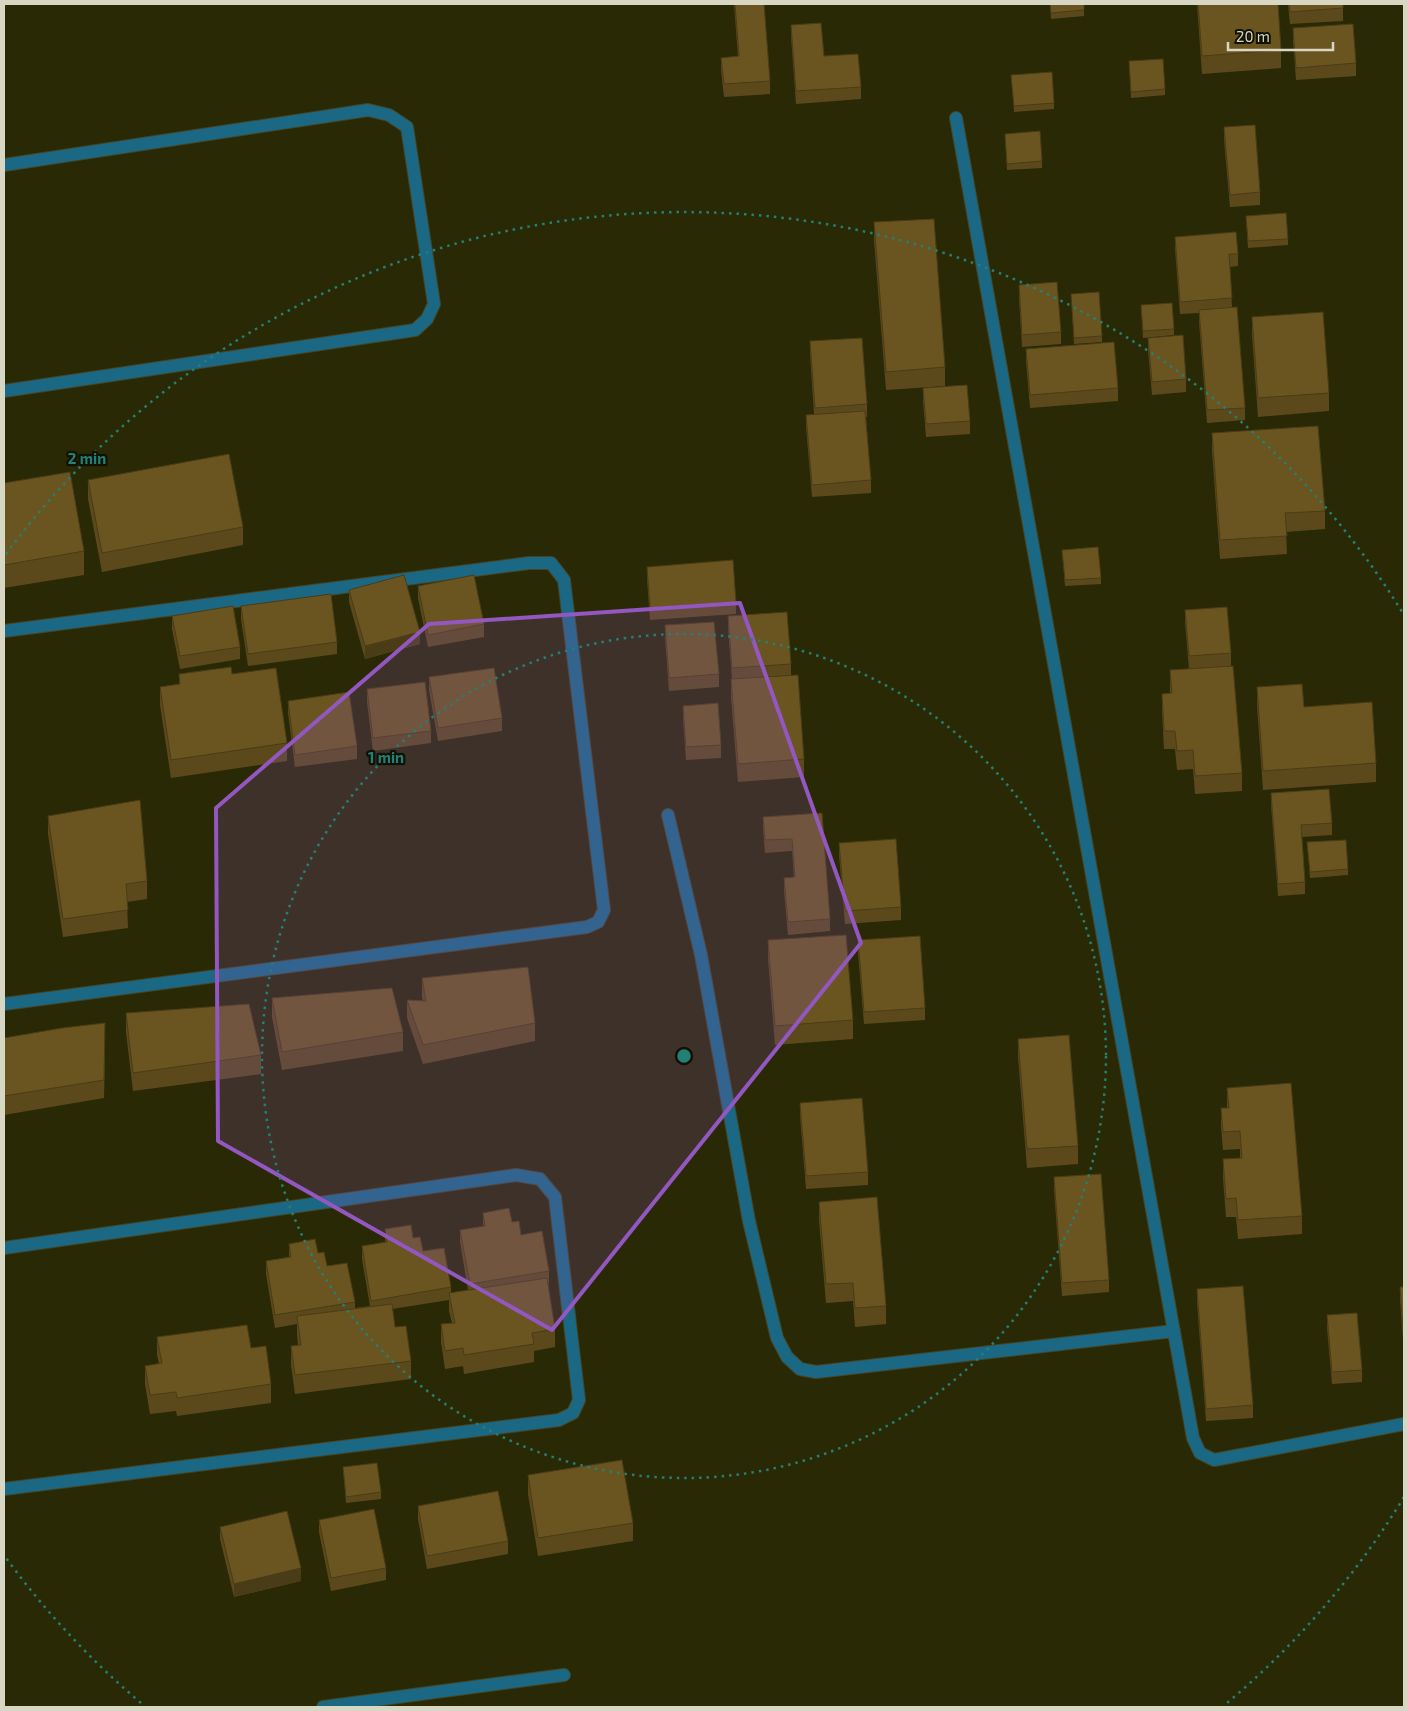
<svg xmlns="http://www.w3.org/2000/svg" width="1408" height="1711" font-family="'Exo 2',sans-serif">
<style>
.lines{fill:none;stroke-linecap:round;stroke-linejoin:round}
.minor-casing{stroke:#464523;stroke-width:14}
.minor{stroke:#1b6884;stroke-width:12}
.wall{fill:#5b491c}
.shaded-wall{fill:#4a3c16}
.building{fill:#6a5520;stroke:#4a3c16}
.marked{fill:#9257c0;fill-opacity:0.2;stroke:#9257c0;stroke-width:4;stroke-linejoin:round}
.ring{fill:none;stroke:#238076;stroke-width:2.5;stroke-dasharray:2.5 5}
.centre{fill:#238076;stroke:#111104;stroke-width:2.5}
.ring-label{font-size:15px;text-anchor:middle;font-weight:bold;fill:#238076;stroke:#111104;stroke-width:4.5;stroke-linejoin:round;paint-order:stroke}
</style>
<rect width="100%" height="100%" fill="#2a2905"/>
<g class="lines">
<!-- minor casing -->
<g class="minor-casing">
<path id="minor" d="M956 118 1193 1438 1200 1453 1214 1460 1404 1424
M4 165 368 110 389 115 407 127 434 304 427 319 415 330 4 391
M4 631 529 563H551L564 580 604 910 598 922 587 927 4 1004
M668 815 701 955 749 1221 777 1338 787 1357 800 1369 816 1372 1174 1331
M4 1248 516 1175 540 1179 555 1197 579 1400 573 1413 559 1420 4 1489
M323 1707 564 1675"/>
</g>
<!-- minor -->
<use href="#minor" class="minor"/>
</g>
<!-- wall -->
<path class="wall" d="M734 4H764L770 81V94L724 97 721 70V58L738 57Z
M1050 4H1084V16L1051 19Z
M1197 4H1278L1281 50V68L1202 74Z
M1288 4H1343V21L1290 24Z
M791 25 824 56 861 87V99L796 104 791 37Z
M1293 28 1356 63V76L1296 80 1293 41Z
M1129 61 1165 89V95L1131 98Z
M1011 75 1054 103V109L1014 112Z
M1224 127 1260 192V205L1230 207 1224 140Z
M1005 134 1042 161V168L1007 170Z
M1246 216 1288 239V245L1248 248Z
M874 222 945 367V386L886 390 874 241Z
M1175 237 1238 254V266L1230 267 1232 307 1245 408V420L1207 423 1199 322V313L1180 314 1175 249Z
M1019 285 1061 332V344L1022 347 1019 298Z
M1071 294 1102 336V342L1074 344Z
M1141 305 1174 329V335L1143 338Z
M1252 317 1329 393V411L1258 417 1252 335Z
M1148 338 1186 379V392L1152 395 1148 350Z
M810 341 867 404V417H866L871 480V493L812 497 806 427V415L814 414 810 354Z
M1026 349 1118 388V401L1030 408 1026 361Z
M923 388 970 421V434L926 437 923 401Z
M1212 433 1325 511V529L1286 532 1287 554 1220 559 1212 451Z
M88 480 243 527V545L102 572 88 499Z
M4 483 84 551V575L4 588Z
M1062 550 1101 578V584L1065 586Z
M647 567 736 602V614L650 620 647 579Z
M418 586 484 624V637L428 647 418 598Z
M349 590 420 644 365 659 349 602Z
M241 606 337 642V654L248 666 241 619Z
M1185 610 1231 653V666L1242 773V791L1195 794 1193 769 1177 770 1175 749H1164L1162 712V694L1170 693V670L1189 669 1185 622Z
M172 616 240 647V659L180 669 172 629Z
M728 616 791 664V675L804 759V777L738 782 731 698V679H732L728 629Z
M665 625 719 674V687L669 691 665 638Z
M179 674H232L287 743V761L171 778 160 705V687L179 684Z
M429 677 502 718V731L438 741 429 690Z
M1257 687 1376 763V782L1263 790 1257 706Z
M367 689 431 731V743L373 751 367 702Z
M288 701 357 746V759L295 767 288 713Z
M683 706 721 745V758L686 760 683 719Z
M1271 793 1332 823V835L1302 837 1305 882V894L1278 896 1271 805Z
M822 813 830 919V931L788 935 784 891V878L794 877 792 851 765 853 763 829V817Z
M48 816 147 881V899L127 902 128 928 63 937 48 834Z
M1307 842 1348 869V875L1310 878Z
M839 843 901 907V920L845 924 839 855Z
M768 940 853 1020V1039L775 1045 768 959Z
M858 940 925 1008V1020L864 1024 858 953Z
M422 978 535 1023V1041L423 1064 407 1018V1000L423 1001 422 997Z
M272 998 403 1032V1051L282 1070 272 1017Z
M126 1013 261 1055V1074L133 1091 126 1032Z
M4 1038 105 1041 104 1098 4 1115Z
M1018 1039 1078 1146V1164L1027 1168 1018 1057Z
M1227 1088 1302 1216V1234L1238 1239 1236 1217H1226L1223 1178V1159L1240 1158V1149L1223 1150 1221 1127V1108H1227Z
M800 1103 868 1172V1185L806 1189 800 1116Z
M1054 1177 1109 1280V1292L1062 1296 1054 1190Z
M819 1202 886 1306V1324L855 1327 853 1301 826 1303 819 1220Z
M483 1213 512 1222 549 1271V1283L548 1284 555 1329V1347L534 1351V1362L464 1374 463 1366 445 1369 441 1342V1324L452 1323 449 1311V1300L392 1309 395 1327 411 1361V1379L295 1394 291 1365V1346L298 1345 297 1334V1324L275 1328 266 1274V1261L289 1257V1244L318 1253 355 1302V1308L370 1306 362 1259V1246L385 1242V1229L413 1238 451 1287V1293L468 1290 460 1242V1230L483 1226Z
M1400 1287H1404V1353L1400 1300Z
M1197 1289 1253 1405V1418L1206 1421 1197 1302Z
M1327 1315 1362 1370V1382L1332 1384 1327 1328Z
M157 1337 251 1348 271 1384V1403L177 1416 176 1411 150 1414 145 1384V1366L159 1364 157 1355Z
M343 1467 381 1492V1499L346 1503Z
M528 1475 633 1523V1541L538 1556 528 1494Z
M418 1506 508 1541V1554L427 1569 418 1519Z
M319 1520 386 1568V1580L331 1591 319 1532Z
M220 1527 301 1581 234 1597 220 1539Z"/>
<!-- shaded-wall -->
<path class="shaded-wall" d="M420 632V644L365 659V646Z
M105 1023V1041L104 1098V1080Z
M301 1568V1581L234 1597V1584Z"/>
<!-- building -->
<path class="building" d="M735 4H764L770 81 724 84 721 58 739 56Z
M1050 4H1084V10L1051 13Z
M1198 4H1278L1281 50 1202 56Z
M1289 4H1343V8L1290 12Z
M821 23 824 56 858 54 861 87 796 91 791 25Z
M1353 24 1356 63 1296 68 1293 28Z
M1163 59 1165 89 1131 92 1129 61Z
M1052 72 1054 103 1014 106 1011 75Z
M1255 125 1260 192 1230 195 1224 127Z
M1040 131 1042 161 1007 164 1005 134Z
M1286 213 1288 239 1248 241 1246 216Z
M934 219 945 367 886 372 874 222Z
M1236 232 1238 254H1229L1232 298 1180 302 1175 237Z
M1057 282 1061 332 1022 335 1019 285Z
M1099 292 1102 336 1074 338 1071 294Z
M1172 303 1174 329 1143 331 1141 305Z
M1237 307 1245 408 1207 410 1199 310Z
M1323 312 1329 393 1258 398 1252 317Z
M1183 335 1186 379 1152 382 1148 338Z
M862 338 867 404 815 408 810 341Z
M1114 342 1118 388 1030 395 1026 349Z
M967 385 970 421 926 424 923 388Z
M865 411 871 480 812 485 806 415Z
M1318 426 1325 511 1285 513 1287 536 1220 540 1212 433Z
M229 454 243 527 102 553 88 480Z
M70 472 84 551 4 565V483Z
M1098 547 1101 578 1065 580 1062 550Z
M733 560 736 602 650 608 647 567Z
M404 575 420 632 365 646 349 590Z
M474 575 484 624 428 635 418 586Z
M331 594 337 642 248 654 241 606Z
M233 606 240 647 180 656 172 616Z
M1227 607 1231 653 1189 656 1185 610Z
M787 612 791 664 732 668 728 616Z
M714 622 719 674 669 678 665 625Z
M1233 666 1242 773 1195 776 1193 750 1177 751 1175 731H1164L1162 694 1172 693 1170 670Z
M231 667 232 674 276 668 287 743 171 760 160 687 180 684 179 674Z
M494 668 502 718 438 728 429 677Z
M798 675 804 759 738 764 731 679Z
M425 682 431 731 373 738 367 689Z
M1302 684 1304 707 1372 702 1376 763 1263 771 1257 687Z
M349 692 357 746 295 755 288 701Z
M718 703 721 745 686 747 683 706Z
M1329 789 1332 823 1301 825 1305 882 1278 884 1271 793Z
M140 800 147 881 126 884 128 910 63 919 48 816Z
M822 813 830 919 788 922 784 878 795 877 792 839 765 840 763 817Z
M896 839 901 907 845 911 839 843Z
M1346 840 1348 869 1310 872 1307 842Z
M846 935 853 1020 775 1026 768 940Z
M920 936 925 1008 864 1012 858 940Z
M528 967 535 1023 423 1045 407 1000 426 1001 422 978Z
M392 988 403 1032 282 1052 272 998Z
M249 1004 261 1055 133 1073 126 1013Z
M105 1023 104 1080 4 1096V1038L62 1028Z
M1069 1035 1078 1146 1027 1149 1018 1039Z
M1291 1083 1302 1216 1238 1220 1236 1198 1226 1199 1223 1159 1242 1158 1240 1131 1223 1132 1221 1108H1229L1227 1088Z
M862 1098 868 1172 806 1176 800 1103Z
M1101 1174 1109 1280 1062 1283 1054 1177Z
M877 1197 886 1306 855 1308 853 1283 826 1284 819 1202Z
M509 1208 512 1222 519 1221 521 1235 542 1231 549 1271 470 1284 460 1230 485 1226 483 1213Z
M411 1225 413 1238 420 1237 423 1251 444 1248 451 1287 371 1301 362 1246 387 1242 385 1229Z
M315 1239 318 1253 324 1252 327 1266 347 1263 355 1302 275 1315 266 1261 291 1257 289 1244Z
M547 1278 555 1329 532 1333 534 1344 464 1355 463 1348 445 1351 441 1324 455 1323 449 1293Z
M1243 1286 1253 1405 1206 1409 1197 1289Z
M1400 1287H1404V1341Z
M392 1304 395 1327 406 1326 411 1361 295 1375 291 1346 301 1345 297 1316Z
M1357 1313 1362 1370 1332 1372 1327 1315Z
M247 1325 251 1348 266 1346 271 1384 177 1398 176 1392 150 1395 145 1366 162 1363 157 1337Z
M622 1460 633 1523 538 1538 528 1475Z
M377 1463 381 1492 346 1497 343 1467Z
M498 1491 508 1541 427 1556 418 1506Z
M374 1509 386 1568 331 1578 319 1520Z
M287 1511 301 1568 234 1584 220 1527Z"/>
<!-- marked area -->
<path class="marked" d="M740 603 861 943 552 1330 218 1141 216 808 429 624Z"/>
<!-- distance rings -->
<g class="ring">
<circle cx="684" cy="1056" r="422"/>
<path d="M1404 1497A844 844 0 0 1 1227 1703M141 1703A844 844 0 0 1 6 1558M6 554A844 844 0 0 1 1404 615"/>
</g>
<circle cx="684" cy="1056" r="8" class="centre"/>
<g class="ring-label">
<text x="87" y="464">2 min</text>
<text x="386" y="763">1 min</text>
</g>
<!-- border -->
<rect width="1408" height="1711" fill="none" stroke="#d7d7c3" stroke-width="10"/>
<!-- scale -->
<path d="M1228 42v8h105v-8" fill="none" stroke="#d7d7c3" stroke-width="2.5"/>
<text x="1236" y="42" font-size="15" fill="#d7d7c3" stroke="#111104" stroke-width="4" paint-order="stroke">20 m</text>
</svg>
